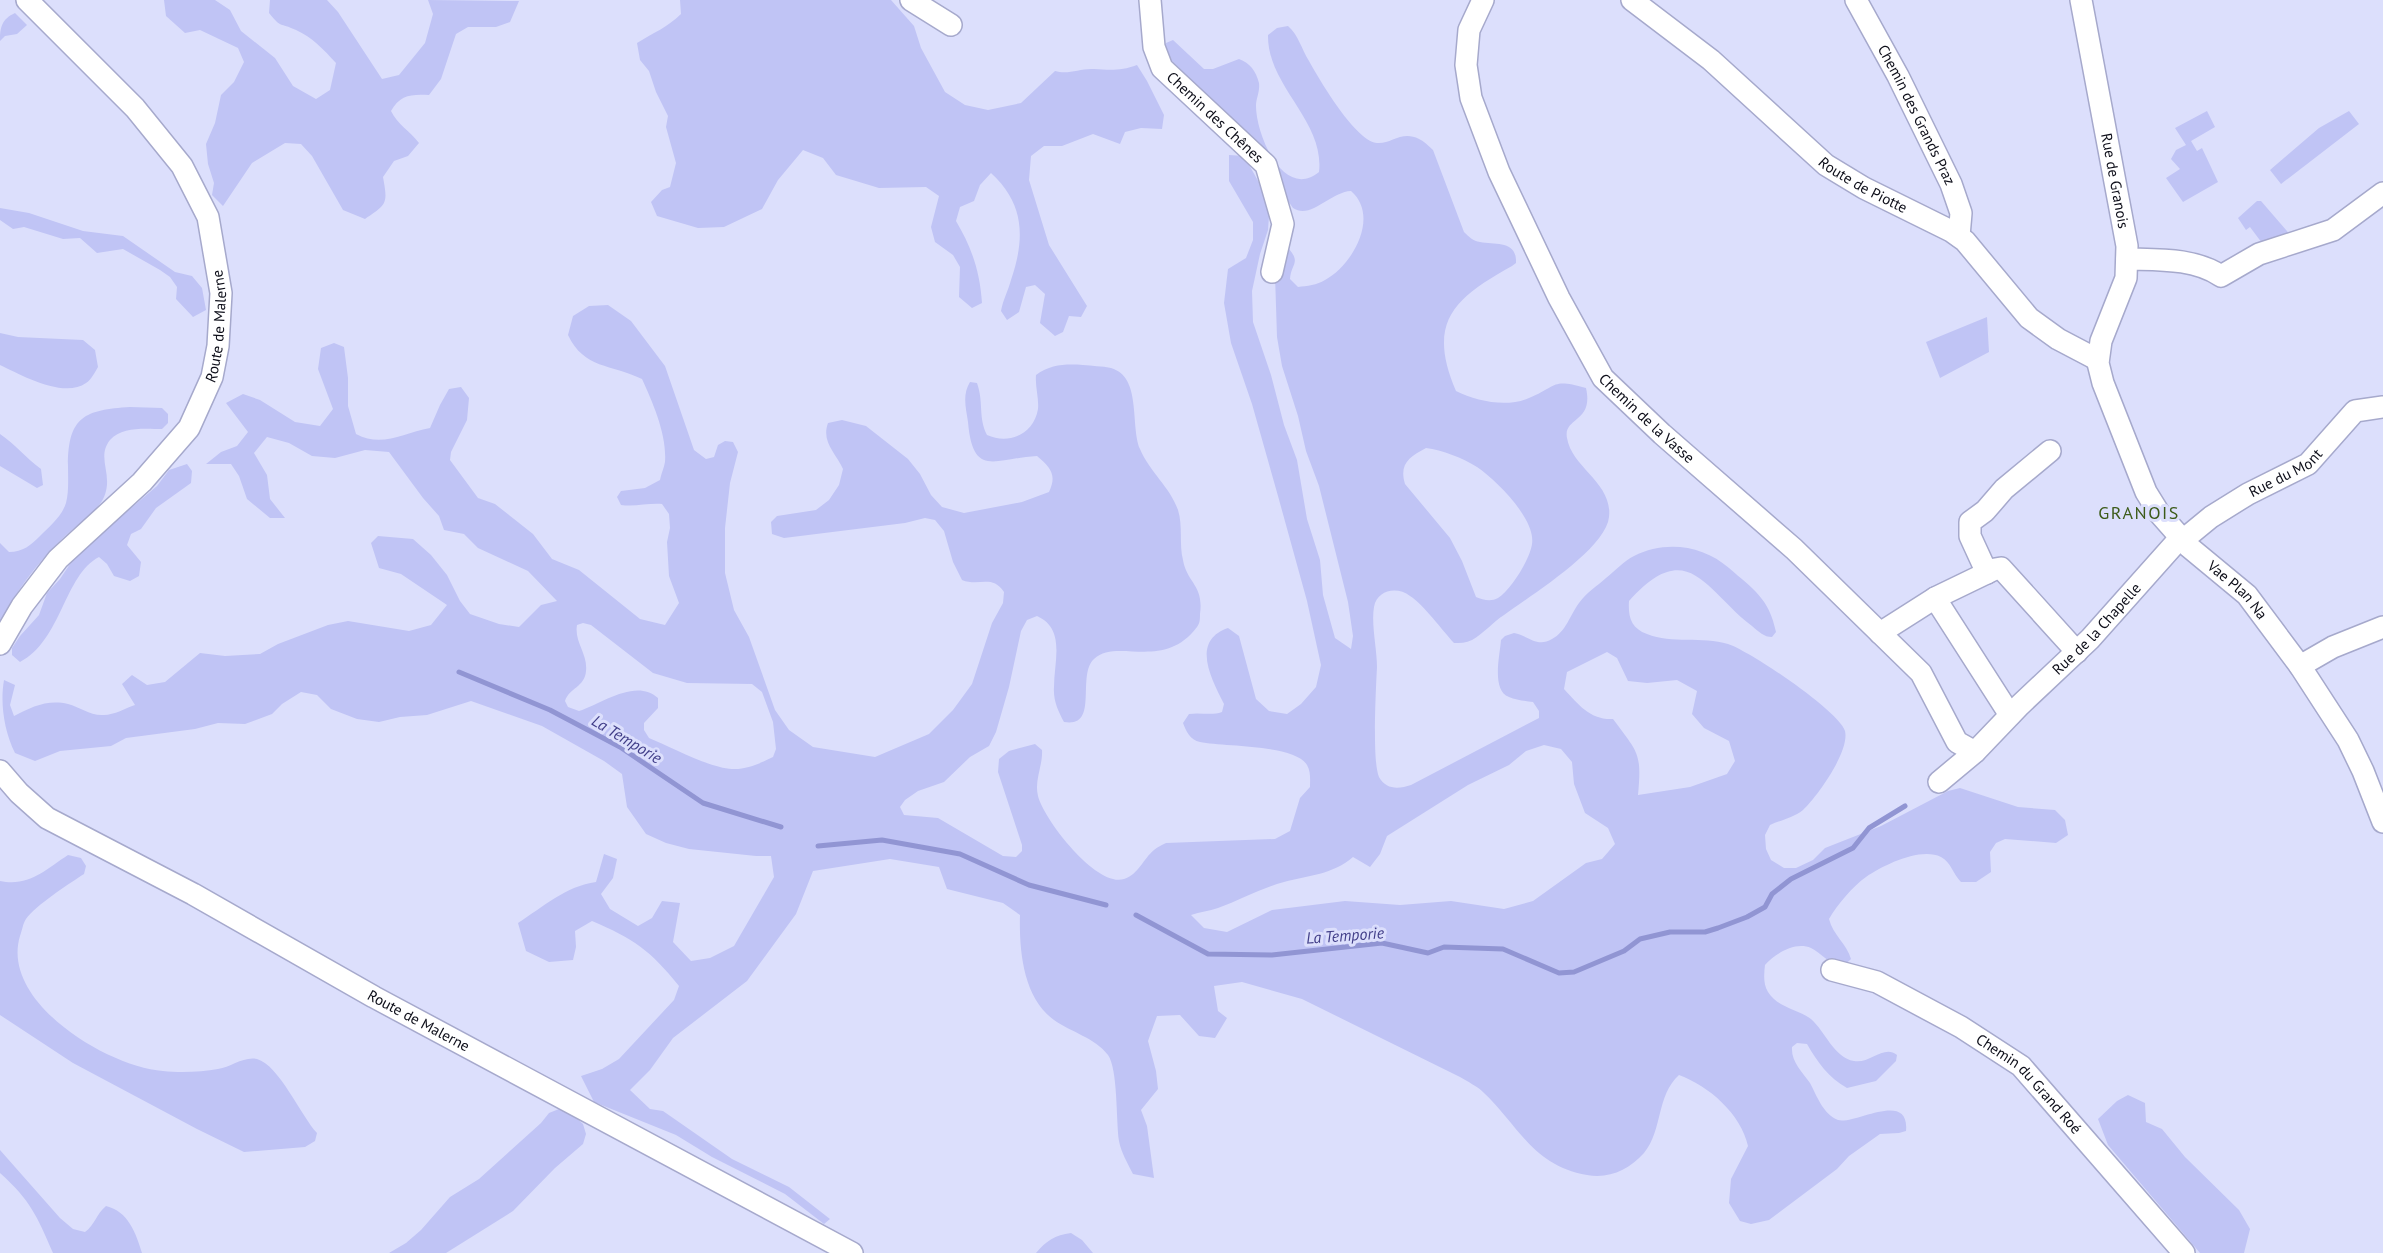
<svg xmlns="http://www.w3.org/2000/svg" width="2383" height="1253" font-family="'PT Sans',sans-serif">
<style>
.green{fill:#c0c4f5;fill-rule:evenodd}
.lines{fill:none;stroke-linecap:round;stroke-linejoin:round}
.stream{stroke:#9195d3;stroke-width:5}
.minor-casing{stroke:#a6a9cc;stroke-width:24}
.minor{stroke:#fff;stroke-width:21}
.labels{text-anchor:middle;stroke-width:6;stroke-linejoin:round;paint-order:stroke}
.street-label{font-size:15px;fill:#0c0d18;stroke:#dcdffc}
.water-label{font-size:16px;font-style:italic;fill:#403d88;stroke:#dcdffc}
.quarter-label{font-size:18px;letter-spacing:1.5px;fill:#3c5b19;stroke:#dcdffc}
</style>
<rect width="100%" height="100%" fill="#dcdffc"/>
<!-- green -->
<path class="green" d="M164 0H215L230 10 241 31 275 58 293 86 316 99 330 90 336 63C324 50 312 37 296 30 279 22 282 29 269 13L270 0H327L338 12 382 79 399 75 425 43 433 14 428 0 519 1 510 22 496 27H468L456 34 441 79 429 95C411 94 400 95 391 111 397 124 410 131 419 143L408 156 394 161 383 177C388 204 387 204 365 219L343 210 312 156 301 144 285 143 252 163 223 206 212 195 214 183 208 164 206 144 215 123 221 95 234 82 244 62 238 48 200 30 185 33 166 16Z
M680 0H891L914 26 921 48 945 92 965 105 988 110 1021 103 1055 71C1069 75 1080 68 1094 69 1110 70 1121 71 1137 65L1147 81 1164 115 1162 129 1141 128 1125 132 1120 144 1093 134 1062 146H1044L1031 156 1029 180 1049 245 1087 306 1081 317 1069 316 1063 332 1055 336 1040 323 1045 294 1035 285 1026 287 1019 312 1007 320 1001 311C1003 300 1008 291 1011 280 1025 239 1025 204 991 173L980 185 974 201 960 207 956 221C972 248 980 272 982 303L972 308 959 297 960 267 953 255 935 242 931 227 939 196 926 187 879 188 836 175 823 158 803 150 778 180 762 209 724 227 698 228 657 216 651 202 662 190 670 187 676 163 666 127 668 116 656 92 649 71 640 60 637 43C653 33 668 27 681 14Z
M15 13 27 25 17 34 5 36 0 41C0 27 2 19 15 13Z
M1288 26C1299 36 1301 48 1309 61 1322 84 1343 119 1363 136 1389 159 1400 115 1433 150L1464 232C1469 237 1473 241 1480 242 1496 245 1517 240 1516 263L1512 266C1455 298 1426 321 1456 391 1477 401 1506 408 1529 398 1558 386 1551 378 1586 388 1594 423 1563 417 1567 438 1572 468 1613 483 1609 517 1606 549 1530 596 1504 615 1493 622 1483 634 1472 640 1466 643 1460 643 1454 643 1442 630 1424 605 1410 596 1397 586 1377 590 1374 607 1371 624 1377 649 1377 667 1376 688 1372 761 1379 777 1386 790 1399 789 1411 785L1539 718V711L1533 702C1525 701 1516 700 1509 697 1491 690 1500 655 1501 640L1505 636 1514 633C1529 636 1537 648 1552 639 1566 632 1570 615 1579 603 1586 593 1597 586 1606 578 1615 571 1624 561 1634 556 1665 540 1703 545 1729 568 1753 589 1769 598 1776 632L1772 637C1764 637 1759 632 1752 626 1705 590 1688 535 1629 601 1628 617 1631 628 1647 634 1672 644 1702 636 1728 644 1750 651 1839 711 1845 731 1850 751 1817 797 1803 810 1793 818 1781 820 1770 825L1765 835 1766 849 1771 860 1784 868H1796L1813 860 1825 848 1881 826 1948 791 1960 788 2018 807 2055 810 2065 820 2068 835 2056 843 2005 839 1996 843 1990 852 1991 872 1976 882H1961C1953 874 1951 862 1941 857 1920 847 1884 865 1866 877 1853 886 1837 905 1829 919 1833 935 1847 944 1851 959 1836 975 1824 954 1811 948 1795 941 1775 954 1765 965 1764 974 1763 984 1768 992 1778 1008 1798 1009 1811 1019 1825 1031 1834 1058 1854 1061 1870 1064 1884 1044 1897 1055L1896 1061 1876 1081 1847 1088C1828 1077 1818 1063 1807 1044L1797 1043 1792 1047C1791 1062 1802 1071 1810 1083 1817 1096 1823 1114 1838 1120 1854 1125 1910 1089 1906 1131L1899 1133 1880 1134 1849 1156 1837 1169 1769 1220 1751 1224 1740 1221 1729 1203 1731 1179 1748 1146C1741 1114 1709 1086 1679 1075 1656 1096 1663 1130 1644 1153 1629 1170 1609 1179 1587 1175 1533 1166 1519 1126 1483 1092 1477 1086 1468 1082 1460 1077L1302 999 1242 982 1214 986 1218 1011 1227 1018 1215 1038 1199 1036 1180 1015 1157 1016 1148 1041 1156 1071 1158 1089 1141 1110 1147 1126 1154 1178 1133 1174C1128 1164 1121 1152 1119 1141 1116 1121 1118 1069 1108 1055 1095 1038 1071 1032 1054 1020 1023 998 1019 950 1020 915L1003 903 947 889 939 867 890 859 813 871 796 914 747 981 673 1038 650 1070 630 1090 650 1109 663 1111 732 1159 789 1187 830 1219 824 1224 785 1194 712 1157 676 1135 594 1102 581 1076 602 1069 619 1059 674 1000 679 986C650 950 634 939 592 921L575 931 576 947 573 960 549 962 526 951 518 923C543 907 566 886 596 882L604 854 617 859 613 878 601 894 610 909 638 926 652 918 662 901 680 903 673 942 691 961 710 958 734 946 774 877 771 856H756L689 849 666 843 646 834 627 807 622 774 604 761 542 726 471 701 427 715 400 717 379 722 357 719 331 709 317 695 301 692 282 704 272 714 245 724 218 723 195 729 126 738 111 746 60 751 35 761 15 753C4 731 0 703 4 680L15 685 10 705 14 716C31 707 48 699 68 704 80 707 90 716 104 715 114 715 126 708 135 705L122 684 132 675 147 685 165 682 200 653 225 656 260 654 278 644 328 625 348 621 409 631 431 625 447 605 401 574 379 568 371 543 378 536 413 539 431 555 447 575 460 601 470 614 499 624 519 627 541 605 557 601 528 571 478 548 464 534 444 530 439 516 423 498 389 452 365 450 335 458 312 456 289 443 267 437 254 453 267 475 270 499 285 518H270L247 499 239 476 231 464H206L221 452 237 446 248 432 226 403 243 394 260 400 295 422 320 426 333 409 318 369 321 348 334 343 344 347 348 378V406L356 434C382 448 403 433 430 428L440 405 449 389 461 387 469 398 467 420 451 452 450 460 478 498 495 504 533 534 552 559 579 570 640 619 665 625 679 603 669 576 667 542 670 528 669 514 662 504C648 503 635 507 621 505L617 497 621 491 645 488 660 480C661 474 664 468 665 462 667 435 653 403 642 379 611 364 584 369 568 335L573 316 589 306 608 305 631 321 665 366 694 450 706 459 714 457 718 445 725 441 733 442 738 452 730 483 725 528V573L734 610 749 637 775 710 789 730 813 747 875 757 929 734 953 710 972 684 992 623 1003 603 1004 592C992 574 979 587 962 580L953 562 944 531 935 520 925 518 905 523 784 538 772 534 771 522 777 516 816 510 829 500 839 485 843 469C836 453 821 442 828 423L842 420 866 426 908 459 920 474 931 495 942 507 964 513 1022 502 1049 492C1057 475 1051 468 1037 456 995 458 973 479 968 422 966 408 962 395 970 382L977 383C984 403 978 417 987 435 1009 445 1034 434 1038 409 1039 398 1035 387 1036 375 1051 364 1066 364 1083 365 1092 366 1102 366 1111 368 1142 377 1130 425 1140 449 1149 471 1170 487 1178 510 1183 526 1179 544 1183 560 1187 583 1204 585 1200 614 1200 619 1200 623 1197 627 1163 672 1117 637 1094 659 1076 676 1100 728 1064 722 1058 711 1053 700 1054 687 1054 661 1066 629 1037 616L1027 620 1021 631 1009 687 996 732 989 746 970 757 944 782 918 791 905 800 900 807 904 815 938 818 1003 856 1016 857 1022 851V845L998 772 999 759 1009 751 1035 744 1042 750C1043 766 1034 780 1038 796 1044 820 1097 888 1124 879 1139 874 1143 859 1154 850 1157 847 1162 845 1166 843L1275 839 1290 831 1300 798 1310 787C1310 780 1311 772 1307 765 1295 744 1223 747 1200 742 1190 740 1186 731 1183 723L1189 714C1201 712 1211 716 1222 712L1224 704C1212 680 1190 641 1228 628L1239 636 1256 699 1269 711 1287 714 1301 704 1316 687 1321 665 1307 601 1278 496 1252 404 1231 343 1224 303 1228 269 1246 258 1253 240V222L1229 181V155L1244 156 1270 202 1268 230 1260 254 1252 291 1253 322 1271 375 1284 425 1297 460 1307 519 1320 560 1323 595 1335 638 1351 649 1353 636 1348 602 1319 486 1306 451 1298 416 1282 366 1277 337 1275 275 1282 248 1289 249C1301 263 1291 264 1290 279L1298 287C1307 286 1317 285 1325 280 1353 265 1380 216 1351 191 1330 192 1311 220 1293 208L1232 121 1171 60 1164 50 1166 43 1173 40 1204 69H1213L1239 59C1250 63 1256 71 1259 83 1260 92 1256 98 1256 106 1256 134 1283 201 1319 172 1325 121 1267 86 1268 35L1277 28ZM1426 448C1442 450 1463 458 1477 467 1496 480 1536 519 1532 544 1530 559 1511 590 1498 598 1491 602 1483 600 1476 597L1462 561 1450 538 1405 484C1399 464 1409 457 1426 448ZM583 623 591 625 653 673 687 683 752 684 762 692 773 722 776 749 773 757C761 763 746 770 732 769 710 768 671 747 649 738L644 730V723L658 708V698C636 678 603 703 579 711L568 707 565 701C569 688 585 687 586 671 588 654 574 642 577 625ZM1607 652 1617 658 1628 681 1647 683 1677 680 1697 691 1692 714 1704 728 1729 741 1735 761 1727 774 1690 787 1638 795C1642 752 1638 753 1613 719 1590 720 1579 705 1564 689L1567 672ZM1544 745 1561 749 1572 762 1574 784 1585 813 1608 828 1615 844 1602 859 1586 863 1533 901 1504 909 1451 901 1400 905 1345 901 1272 910 1227 932 1204 928 1191 915C1200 912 1209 911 1218 908 1240 900 1261 888 1284 882 1309 875 1332 875 1353 857L1370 867 1380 854 1387 836 1468 785 1509 765 1526 751Z
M2207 111 2215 127 2191 141 2197 151 2202 148 2218 182 2183 202 2166 178 2180 169 2171 159 2176 150 2186 145 2175 128Z
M2349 111 2359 124 2281 184 2270 170 2319 128Z
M2257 201H2261L2292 237 2265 247 2250 227 2246 230 2238 218Z
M0 208 29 213 83 231 123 236 175 272 192 276 202 288 206 310 193 317 176 299 177 287 170 277 160 270 123 249 97 253 80 238 63 239 24 227 13 229 0 220Z
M1987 317 1989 352 1940 378 1926 342Z
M0 333 18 337 83 340 95 350 98 367C95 372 91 380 86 383 64 399 21 375 0 365Z
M130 407 162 408 168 414V423L162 429C146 429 122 426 110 440 95 459 116 476 102 501 93 515 74 527 62 539 36 564 16 591 0 623V543L9 552C23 552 31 545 40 536 50 526 62 516 66 503 69 492 68 478 68 466 68 416 85 410 130 407Z
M0 434C16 445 26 458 41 469L43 485 37 488 0 466Z
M187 464 192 471 191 483 156 508 141 529 131 534 127 545 141 562 139 576 130 581 114 576 107 564 99 557C64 575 62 640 20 662L12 655V648L20 636 39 615 47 593 60 579 76 555 157 486 169 470Z
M68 855 81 858 86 866 84 874C70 883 35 906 26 919 23 923 22 931 20 936 0 1002 108 1067 163 1071 180 1073 202 1072 218 1069 231 1067 244 1056 257 1059 279 1065 301 1116 317 1133L315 1141 305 1147 244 1152 197 1129 73 1063 0 1015V881C29 887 45 870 68 855Z
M2128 1095 2145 1103 2146 1122 2162 1129 2185 1157 2239 1210 2250 1229 2244 1253H2200L2108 1145 2098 1119 2117 1101Z
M559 1109 572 1114 583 1124 586 1134 583 1144 555 1168 513 1211 446 1253H389L406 1243 421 1230 450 1197 479 1179 541 1123 549 1113Z
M0 1150 60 1218 73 1229 85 1232C95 1225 96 1214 106 1206 128 1211 136 1233 142 1253H53C37 1216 31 1201 0 1173Z
M1071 1233 1082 1240 1093 1253H1036C1046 1241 1055 1235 1071 1233Z"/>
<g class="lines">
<!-- stream -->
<path class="stream" d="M459 672 550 710 620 747 703 803 781 827
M818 846 882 840 960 854 1029 885 1106 905
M1136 915 1208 954 1272 955 1382 943 1428 953 1444 947 1503 949 1559 973 1574 972 1624 951 1640 939 1670 932H1705L1718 928 1747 917 1765 907 1772 894 1791 879 1853 848 1869 828 1905 806"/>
<!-- minor casing -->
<g class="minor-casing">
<g id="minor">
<path d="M911 0 951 25"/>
<path id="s1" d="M1150 0 1154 47 1162 68 1266 165 1283 224 1272 272"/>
<path id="s2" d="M1483 0 1469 30 1466 65 1471 98 1499 172 1559 298 1603 378 1662 434 1794 549 1921 673 1957 742 1975 752"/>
<path id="s3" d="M1632 0 1711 60 1826 165 1864 188 1951 231 1965 241 2029 318 2058 339 2098 360"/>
<path id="s4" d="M1856 0 1898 76 1951 184 1961 213 1959 236"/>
<path id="s5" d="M2081 0 2127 246 2126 278 2101 341 2098 363 2103 383 2146 492 2159 513 2189 547 2247 595 2300 666 2348 740 2363 771 2383 822"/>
<path d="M2127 259C2159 260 2194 258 2221 276L2259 254 2333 230 2383 193"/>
<path id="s6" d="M2183 540 2211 517 2248 494 2308 464 2355 411 2383 407"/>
<path d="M1987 573 1970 536V522L1985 511 2004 489 2050 451"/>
<path d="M1935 598 2010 715"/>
<path d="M1880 633 1935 598 1995 569 2001 568 2077 652"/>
<path id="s7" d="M0 644 22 606 58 559 142 482 189 428 212 377 218 346 221 293 208 217 182 166 135 108 27 0"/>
<path d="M2300 666 2333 647 2383 627"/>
<path id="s8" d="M0 771 19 793 47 818 193 894 374 997 852 1253"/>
<path id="s9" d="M1939 782 1975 752 2020 705 2090 639 2180 538"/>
<path id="s10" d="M1832 970 1877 982 1961 1027 2021 1066 2184 1253"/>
</g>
</g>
<!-- minor -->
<use href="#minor" class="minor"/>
</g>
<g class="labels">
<!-- street labels -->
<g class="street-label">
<text dy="5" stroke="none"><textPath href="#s4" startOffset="130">Chemin des Grands Praz</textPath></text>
<text dy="5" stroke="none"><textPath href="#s1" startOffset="142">Chemin des Chênes</textPath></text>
<text dy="5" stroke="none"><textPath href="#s5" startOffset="184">Rue de Granois</textPath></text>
<text dy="5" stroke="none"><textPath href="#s3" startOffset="297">Route de Piotte</textPath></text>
<text dy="5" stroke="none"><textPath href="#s7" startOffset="396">Route de Malerne</textPath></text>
<text dy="5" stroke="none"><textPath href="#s2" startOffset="471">Chemin de la Vasse</textPath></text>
<text dy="5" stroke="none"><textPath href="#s6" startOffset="123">Rue du Mont</textPath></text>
<text dy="5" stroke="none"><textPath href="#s5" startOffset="645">Vae Plan Na</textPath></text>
<text dy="5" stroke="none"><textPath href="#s9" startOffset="220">Rue de la Chapelle</textPath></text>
<text dy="5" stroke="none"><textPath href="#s8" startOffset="490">Route de Malerne</textPath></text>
<text dy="5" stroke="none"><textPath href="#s10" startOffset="231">Chemin du Grand Roé</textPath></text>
</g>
<!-- water labels -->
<g class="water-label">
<text transform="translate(627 739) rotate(31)" y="6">La Temporie</text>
<text transform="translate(1345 935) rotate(-4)" y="6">La Temporie</text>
</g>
<!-- quarter labels -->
<g class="quarter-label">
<text x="2139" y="519">GRANOIS</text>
</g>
</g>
</svg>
